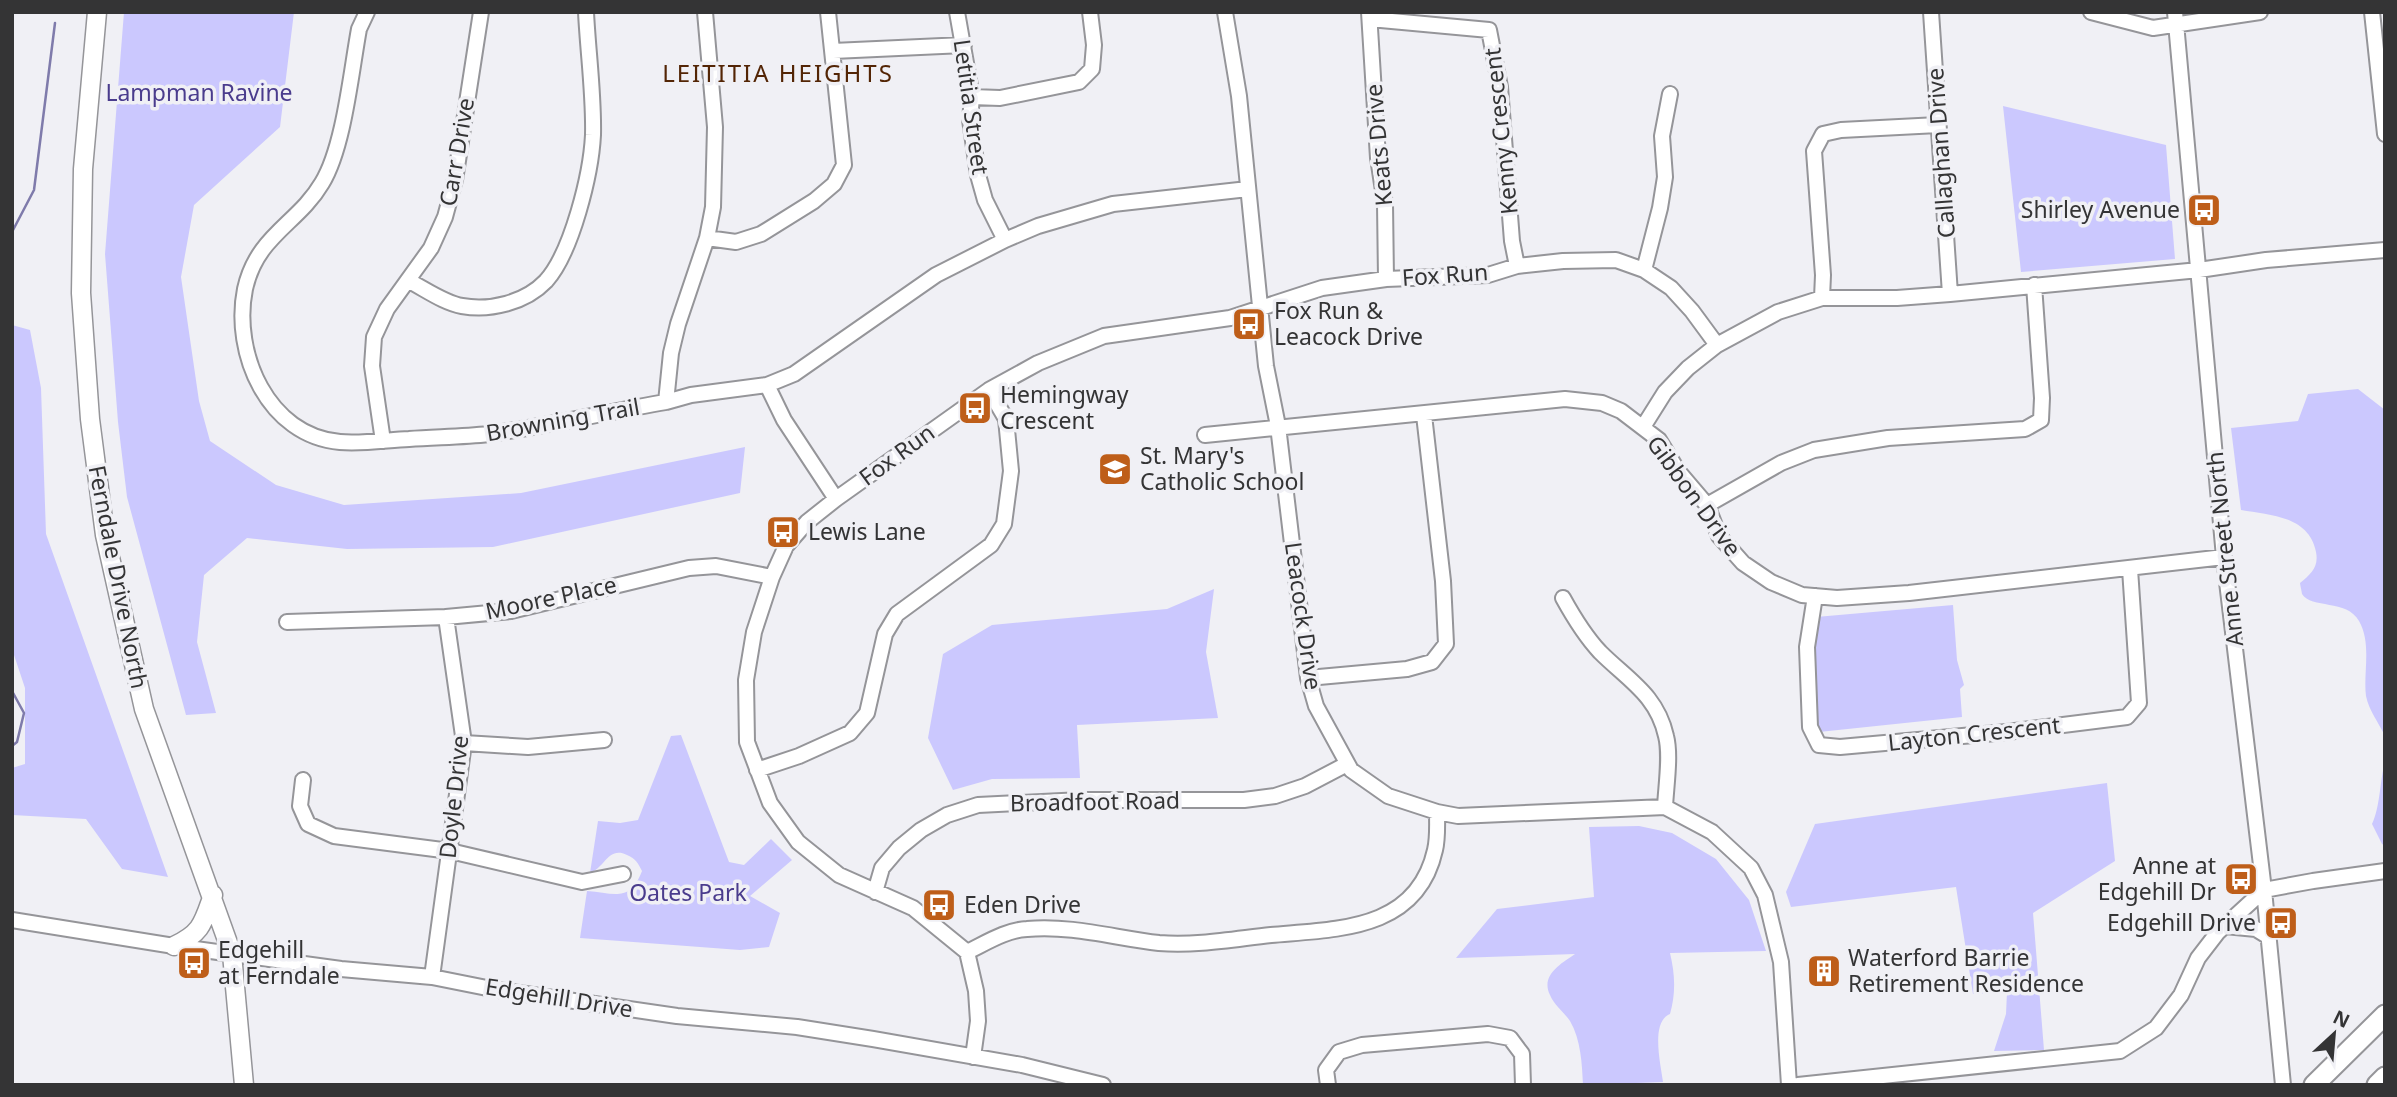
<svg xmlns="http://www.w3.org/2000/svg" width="2397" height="1097" font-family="'Noto Sans',sans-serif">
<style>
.green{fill:#cbc8fe}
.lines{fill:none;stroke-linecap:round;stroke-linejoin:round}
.stream{stroke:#7f7bab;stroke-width:2.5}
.minor-casing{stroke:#959599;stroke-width:18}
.major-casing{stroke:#959599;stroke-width:21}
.highway-casing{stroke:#959599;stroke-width:23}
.minor{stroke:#fff;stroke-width:14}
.major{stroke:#fff;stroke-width:18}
.highway{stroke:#fff;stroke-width:19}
.labels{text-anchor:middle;stroke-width:7;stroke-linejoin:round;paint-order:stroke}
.park-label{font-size:23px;fill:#4a3c8d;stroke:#f0f0f5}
.street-label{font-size:23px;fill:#343435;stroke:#f0f0f5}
.poi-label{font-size:23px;fill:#343435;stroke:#f0f0f5;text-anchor:start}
.neighbourhood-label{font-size:24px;letter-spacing:2px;fill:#532505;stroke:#f0f0f5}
</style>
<rect width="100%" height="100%" fill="#f0f0f5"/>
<!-- green -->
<path class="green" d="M124 12H294L280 127 194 205 181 277 199 401 210 441 276 485 344 505 521 493 745 447 740 493 493 547 347 549 247 538 204 575 197 642 216 713 186 715 127 497 118 422 105 254Z
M2003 106 2166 145 2175 259 2021 272Z
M12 325 30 330 41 388 46 534 168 877 122 869 86 819 12 815V768L25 764V688L12 649Z
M2358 389 2385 410V736C2379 723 2369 711 2366 696 2363 673 2372 644 2359 621 2347 599 2311 609 2302 594 2302 593 2300 584 2300 583 2311 574 2319 567 2316 552 2309 516 2270 515 2241 510L2231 428 2298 421 2308 394Z
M1214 589 1206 652 1218 718 1077 725 1080 778 992 779 953 790 928 738 943 654 992 625 1167 609Z
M1953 605 1957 660 1964 685 1960 689 1962 717 1819 732 1811 641 1816 617Z
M681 735 729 862 744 865 771 839 792 860 750 896 780 913 769 947 740 950 580 938 587 891C614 893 630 903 642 871 638 863 636 859 627 855 608 846 605 868 590 873L598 821 620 823 638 820 671 736Z
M2385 761V846L2382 844 2372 824C2380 808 2380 780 2385 761Z
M2107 783 2115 861 2033 913 2044 1050 1994 1051 2006 1014 2007 992 1973 994 1956 887 1791 907 1786 892 1815 824Z
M1639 826 1672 833 1716 859 1749 900 1766 951 1670 953C1675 974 1676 993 1670 1014 1650 1022 1661 1065 1663 1082L1583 1085C1582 1064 1581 1040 1570 1021 1564 1012 1554 1005 1550 995 1540 975 1562 963 1575 954L1456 958 1497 909 1594 897 1589 827Z"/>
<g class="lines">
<!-- stream -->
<path class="stream" d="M12 232 34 190 55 23
M12 660V663
M12 691 24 713 17 742 12 746"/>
<!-- minor casing -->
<g class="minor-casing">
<path id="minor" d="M367 12 359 29C351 72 344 147 322 183 298 224 257 235 245 289 232 353 268 436 340 442 362 444 387 440 409 439 435 437 462 437 489 434 548 426 607 412 666 402L691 395 767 385 794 374 936 275 1005 240 1038 226 1113 204 1248 189
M957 12 972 97 970 120 978 175 985 200 1005 240
M1225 12 1239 96 1266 366 1278 426 1308 678 1316 706 1351 770 1388 796 1437 812 1458 816 1665 807 1712 832 1751 868 1765 895 1781 962 1789 1085
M1369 12 1378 158 1385 204 1386 279
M1931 12 1950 294
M2091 12 2153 28 2260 12
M2175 12 2224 557 2264 890 2283 1085
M2372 12 2385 134
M1370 19 1489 30 1500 87 1512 241 1517 266
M833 51 964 45
M972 97 1000 98 1079 82 1092 69 1094 45 1090 12
M707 238 736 242 761 234 814 201 834 184 844 165 828 12
M1644 270 1660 208 1665 177 1662 136 1670 94
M409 281C425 289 444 303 462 306 490 311 525 303 546 281 572 252 591 174 593 135 594 95 588 53 586 12
M1822 298 1823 275 1814 151 1823 134 1841 130 1938 125
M767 385 784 420 836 499
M666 402 671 353 678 324 707 238 713 207 715 127 705 12
M1643 427 1665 392 1688 368 1717 345 1778 312 1822 298H1897L1950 294 2199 270 2266 260 2385 250
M1205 435 1565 399 1602 403 1621 411 1659 440 1678 471 1707 505 1719 536 1743 563 1771 582 1802 595 1837 598 1909 593 2224 557
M383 441 372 366 374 337 387 309 431 248 445 217 455 180 481 12
M1707 505 1781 463 1814 450 1888 438 2025 429 2041 420 2042 398 2034 285
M1815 596 1807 647 1810 727 1819 745 1840 747 2007 732 2127 717 2139 703 2130 569
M1563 598C1574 618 1585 636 1600 652 1628 680 1657 695 1666 736 1671 755 1666 786 1665 807
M287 622 446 617 511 611 689 568 716 566 772 577
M1308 678 1407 669 1432 662 1446 644 1443 581 1424 415
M464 743 528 747 604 740
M757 770 799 756 850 733 867 713 885 634 897 614 991 545 1004 524 1011 471 1006 419 989 390
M303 780 300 806 308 824 334 836 450 851 582 882 623 874
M875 892 882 868 899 848 921 830 947 815 978 805 1082 800H1244L1275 796 1305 786 1347 764
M12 920 174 946 341 969 432 977 492 989 677 1016 797 1027 873 1039 1022 1065 1103 1085
M2225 926 2256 929 2269 937
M967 952C986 943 1006 930 1027 929 1072 925 1115 938 1159 943 1196 946 1234 939 1271 935 1337 929 1417 931 1435 850 1438 838 1437 824 1437 812
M432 977 464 743 446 617
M973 1057 978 1021 976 991 967 952 913 908 839 875 798 842 770 803 747 742 746 680 754 632 772 577 786 546 807 522 836 499 989 390 1038 363 1104 336 1230 318 1322 288 1386 279 1488 275 1517 266 1563 261 1616 260 1644 270 1671 288 1692 311 1717 345
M1328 1085 1326 1070 1339 1052 1362 1045 1488 1034 1510 1038 1522 1054 1523 1085
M1798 1085 2120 1051 2156 1028 2181 995 2198 958 2218 932 2264 890 2313 881 2385 871"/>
</g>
<!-- major casing -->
<g class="major-casing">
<path id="major" d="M97 12 83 169 81 293 90 419 105 535 144 709 232 954 244 1085
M174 946C202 933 203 923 213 895"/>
</g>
<!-- highway casing -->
<g class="highway-casing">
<path id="highway" d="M2314 1085 2385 1015
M2377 1085 2385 1077"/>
</g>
<!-- minor -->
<use href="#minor" class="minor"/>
<!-- major -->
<use href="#major" class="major"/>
<!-- highway -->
<use href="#highway" class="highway"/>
</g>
<!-- icons -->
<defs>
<g id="bus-square" transform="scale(1.75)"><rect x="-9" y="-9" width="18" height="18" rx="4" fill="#be5e19" stroke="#f0f0f5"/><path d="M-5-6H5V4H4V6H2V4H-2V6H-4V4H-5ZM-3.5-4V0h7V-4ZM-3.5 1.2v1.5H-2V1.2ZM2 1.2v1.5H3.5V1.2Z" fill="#fff"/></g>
<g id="school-square" transform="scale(1.75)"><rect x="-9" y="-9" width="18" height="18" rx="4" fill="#be5e19" stroke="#f0f0f5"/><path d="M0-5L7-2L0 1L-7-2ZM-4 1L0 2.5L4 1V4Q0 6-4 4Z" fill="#fff"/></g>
<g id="building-square" transform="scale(1.75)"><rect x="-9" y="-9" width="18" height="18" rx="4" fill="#be5e19" stroke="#f0f0f5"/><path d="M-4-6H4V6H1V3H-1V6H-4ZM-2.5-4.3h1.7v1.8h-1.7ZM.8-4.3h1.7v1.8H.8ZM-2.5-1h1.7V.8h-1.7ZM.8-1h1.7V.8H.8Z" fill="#fff"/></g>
</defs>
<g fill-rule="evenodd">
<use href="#bus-square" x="2204" y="210"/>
<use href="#bus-square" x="1249" y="324"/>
<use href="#bus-square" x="975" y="408"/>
<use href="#school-square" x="1115" y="469"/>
<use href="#bus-square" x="783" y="532"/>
<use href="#bus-square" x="2241" y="879"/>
<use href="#bus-square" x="939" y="905"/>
<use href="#bus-square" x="2281" y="923"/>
<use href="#bus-square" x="194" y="963"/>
<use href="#building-square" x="1824" y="971"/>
</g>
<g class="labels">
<!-- park labels -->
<g class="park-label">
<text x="199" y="101">Lampman Ravine</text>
<text x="688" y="901">Oates Park</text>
</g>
<!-- street labels -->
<g class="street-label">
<text transform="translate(971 107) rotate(82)" y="8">Letitia Street</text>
<text transform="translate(1501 131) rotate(-96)" y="8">Kenny Crescent</text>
<text transform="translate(1379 145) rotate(-95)" y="8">Keats Drive</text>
<text transform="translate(457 152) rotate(-80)" y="8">Carr Drive</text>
<text transform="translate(1941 153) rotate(-94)" y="8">Callaghan Drive</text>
<text transform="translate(1445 275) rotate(-4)" y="8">Fox Run</text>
<text transform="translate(563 420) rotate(-10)" y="8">Browning Trail</text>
<text transform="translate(897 455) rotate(-36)" y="8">Fox Run</text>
<text transform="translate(1694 496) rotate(54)" y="8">Gibbon Drive</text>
<text transform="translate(2225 549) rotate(-96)" y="8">Anne Street North</text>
<text transform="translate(118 577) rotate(79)" y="8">Ferndale Drive North</text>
<text transform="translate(551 598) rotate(-12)" y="8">Moore Place</text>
<text transform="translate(1303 616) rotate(82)" y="8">Leacock Drive</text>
<text transform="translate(1974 734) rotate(-6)" y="8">Layton Crescent</text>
<text transform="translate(454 797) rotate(-84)" y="8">Doyle Drive</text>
<text transform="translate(1095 802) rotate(-1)" y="8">Broadfoot Road</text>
<text transform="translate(559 998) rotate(9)" y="8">Edgehill Drive</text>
</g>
<!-- poi labels -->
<g class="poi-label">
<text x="2180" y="218" text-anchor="end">Shirley Avenue</text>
<text x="1274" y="319">Fox Run &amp;<tspan x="1274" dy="26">Leacock Drive</tspan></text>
<text x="1000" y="403">Hemingway<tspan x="1000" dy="26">Crescent</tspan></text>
<text x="1140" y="464">St. Mary's<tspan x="1140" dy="26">Catholic School</tspan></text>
<text x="808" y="540">Lewis Lane</text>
<text x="2216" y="874" text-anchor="end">Anne at<tspan x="2216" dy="26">Edgehill Dr</tspan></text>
<text x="964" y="913">Eden Drive</text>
<text x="2256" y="931" text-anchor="end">Edgehill Drive</text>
<text x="218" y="958">Edgehill<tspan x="218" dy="26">at Ferndale</tspan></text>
<text x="1848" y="966">Waterford Barrie<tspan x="1848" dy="26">Retirement Residence</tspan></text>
</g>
<!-- neighbourhood labels -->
<g class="neighbourhood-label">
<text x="778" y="82">LEITITIA HEIGHTS</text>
</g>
</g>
<!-- border -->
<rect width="2397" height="1097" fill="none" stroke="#343435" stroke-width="28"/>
<!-- north arrow -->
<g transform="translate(2334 1034) rotate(26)" stroke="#f0f0f5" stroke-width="5" paint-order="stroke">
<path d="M0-5L12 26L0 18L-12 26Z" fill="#343435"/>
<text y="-10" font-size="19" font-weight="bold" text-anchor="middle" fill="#343435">N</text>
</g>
</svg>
